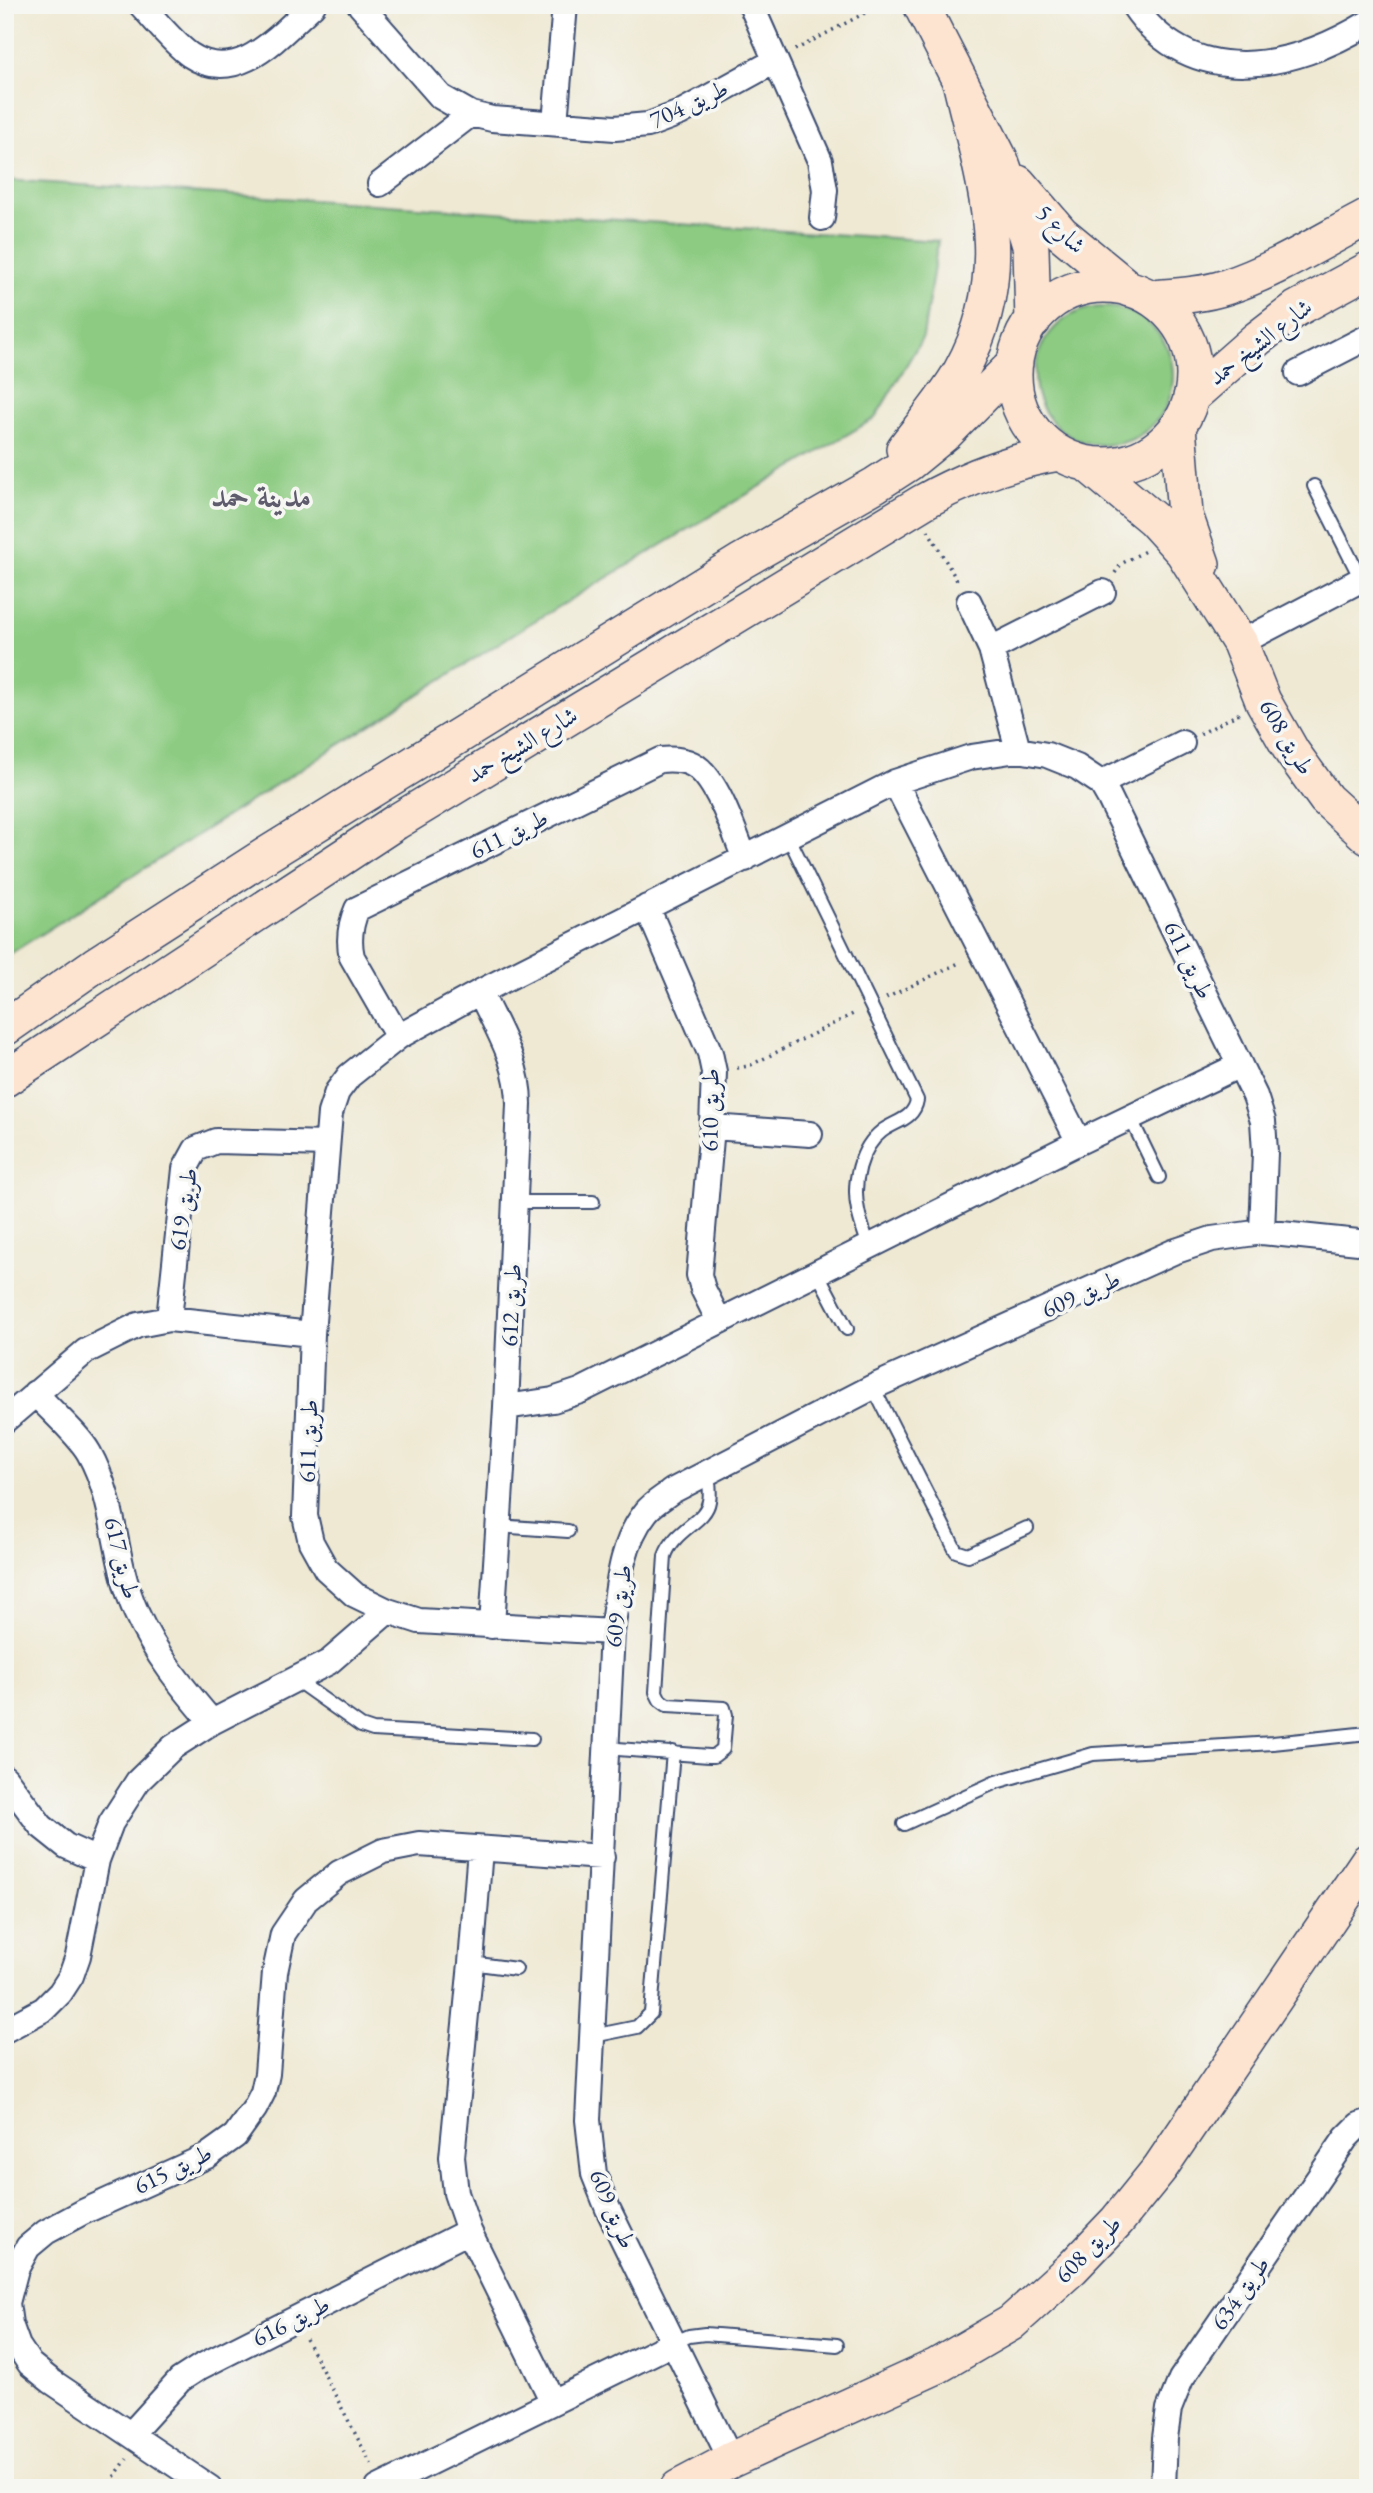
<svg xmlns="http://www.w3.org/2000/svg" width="1373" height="2493" font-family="'EB Garamond',Amiri,serif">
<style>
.green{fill:#8ccb81;stroke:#547d70;stroke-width:2}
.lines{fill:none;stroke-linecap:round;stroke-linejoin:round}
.lane-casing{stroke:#3b4b70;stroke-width:16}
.street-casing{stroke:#3b4b70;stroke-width:28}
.secondary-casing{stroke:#3b4b70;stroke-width:38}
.path{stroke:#3b4b70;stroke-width:3.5;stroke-dasharray:2 5;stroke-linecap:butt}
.lane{stroke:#fff;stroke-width:12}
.street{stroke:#fff;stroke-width:24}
.secondary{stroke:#fde4d1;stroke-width:35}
.labels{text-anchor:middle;stroke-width:7;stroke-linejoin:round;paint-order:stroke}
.street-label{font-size:24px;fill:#1b2f5e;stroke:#f6f6f2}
.district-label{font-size:32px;font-weight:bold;fill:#5f5d6d;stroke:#f6f6f2}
</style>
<rect width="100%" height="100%" fill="#f6f6f2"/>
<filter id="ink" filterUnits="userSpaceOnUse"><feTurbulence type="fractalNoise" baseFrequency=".0143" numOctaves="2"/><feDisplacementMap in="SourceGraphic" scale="14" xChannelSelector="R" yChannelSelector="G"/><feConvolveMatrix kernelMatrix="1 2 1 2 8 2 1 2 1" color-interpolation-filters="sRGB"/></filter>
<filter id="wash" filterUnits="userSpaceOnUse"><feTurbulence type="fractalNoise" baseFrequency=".00686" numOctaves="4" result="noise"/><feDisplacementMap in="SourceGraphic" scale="28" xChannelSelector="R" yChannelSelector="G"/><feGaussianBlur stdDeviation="1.57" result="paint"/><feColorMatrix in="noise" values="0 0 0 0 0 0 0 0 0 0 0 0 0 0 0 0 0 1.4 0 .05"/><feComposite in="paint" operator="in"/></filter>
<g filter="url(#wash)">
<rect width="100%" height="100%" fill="#efe9d3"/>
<!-- green -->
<path class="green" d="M5 180 938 241 923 337 875 418 526 626 5 957Z
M1035 376a69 69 0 1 1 138 0a69 69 0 1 1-138 0Z"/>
</g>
<g filter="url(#ink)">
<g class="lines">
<!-- lane casing -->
<g class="lane-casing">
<path id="lane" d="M1314 486 1361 579
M788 836 917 1100C914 1119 896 1121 882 1131 860 1148 852 1183 858 1210 860 1222 865 1234 869 1246
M1130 1117 1159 1177
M515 1202H593
M817 1272 847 1329
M873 1387 956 1551 968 1555 1027 1528
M498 1526 568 1531
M296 1680 361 1726 373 1730 532 1739
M605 1748 709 1756H714L723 1749 726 1715 724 1708 667 1705 660 1700 656 1692 665 1556C674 1529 706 1522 709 1501 711 1493 709 1482 708 1474
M904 1824 996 1782 1093 1754 1273 1743 1368 1733
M471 1963 516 1969
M593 2036 637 2027 651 2013 673 1752
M675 2342 689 2336 705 2334 837 2345"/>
</g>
<!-- street casing -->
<g class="street-casing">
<path id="street" d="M141 5C156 21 172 42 190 55 238 87 279 35 313 5
M360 5 441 97 471 114 492 119 615 128 648 125 680 113 775 61
M751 5 820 161 825 190 822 218
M1133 5C1191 92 1293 69 1368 23
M555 123 565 5
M380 184 471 114
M1298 373 1368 337
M969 602 991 649
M1240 643 1368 576
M1018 750 991 649 1103 592
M895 782 1079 1142
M1101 783 1182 743
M647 907 710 1053 714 1072 712 1127 699 1275 703 1289 719 1321
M480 992C497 1029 519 1062 519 1104L506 1407 492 1626
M398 1037 352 957C348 940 350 925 357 909L660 760C671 759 682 759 692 764 717 776 734 833 745 859
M712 1127 810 1134
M169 1319 185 1169 196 1149 216 1141 327 1144
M35 1393C50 1410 79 1435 89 1453 117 1503 113 1561 136 1612 155 1654 182 1687 212 1722
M506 1407 553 1400 580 1391 1079 1142 1240 1065
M5 1420 86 1351 138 1325 169 1319 312 1334
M612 1632 419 1621 388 1611 355 1595 326 1569 311 1542 305 1516 312 1334 330 1113 337 1092 349 1076 398 1037 480 992 895 782 971 757 1018 750 1047 755 1077 767 1101 783 1109 797 1255 1096 1263 1121 1265 1152 1262 1232
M5 1778 41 1826 66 1846 97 1860
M480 1849 471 1963 452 2157 456 2193 469 2231 553 2402
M5 2030 44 2009 60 1993 71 1976 78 1956 97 1860 111 1823 138 1781 173 1747 212 1722 329 1662 388 1611
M131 2434 180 2380 200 2367 469 2231
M731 2460 608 2209 594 2174 588 2120 612 1632C618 1591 619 1546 646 1512 652 1504 663 1498 672 1491L873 1387 1173 1252 1212 1239 1262 1232 1368 1243
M210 2488 51 2381 30 2364 18 2346 10 2324 7 2303 16 2269 28 2247 46 2232 83 2212 207 2156 235 2136 255 2108 263 2092 267 2074 275 1972 283 1934 306 1900 339 1873 383 1851 419 1844 602 1857
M378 2488 675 2342
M1163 2488 1165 2438 1169 2409 1181 2379 1346 2138 1359 2125 1368 2122"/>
</g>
<!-- secondary casing -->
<g class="secondary-casing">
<path id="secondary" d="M921 5 1001 161 1024 226 1031 249 1033 321
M1018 183 1061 233 1129 289
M1014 375a90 90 0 1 1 180 0a90 90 0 1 1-180 0Z
M1151 298C1176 296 1202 295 1226 287 1275 271 1322 241 1368 217
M1191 397 1257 339 1296 309 1368 270
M1178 426 1185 515 1202 564
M904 449C923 424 945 399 961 371 1016 272 985 186 961 85
M1087 464 1153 519 1183 552 1240 643 1263 701 1292 752 1326 799 1368 837
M5 1028 95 965 266 855 742 561 875 485 909 463 947 432 1015 363
M5 1079 396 822 923 502C966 478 1010 461 1059 453
M678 2488 731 2460 937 2366 1011 2323 1072 2268 1117 2221 1160 2168 1368 1861"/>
</g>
<!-- path -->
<path class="path" d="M795 50 880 5
M928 530 959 584
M1115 573 1121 564 1145 551
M1200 734 1240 713
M886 998 961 962
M737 1068 749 1066 857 1012
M306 2339 372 2466
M106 2488 127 2459"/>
<!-- lane -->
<use href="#lane" class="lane"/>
<!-- street -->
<use href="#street" class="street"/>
<!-- secondary -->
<use href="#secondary" class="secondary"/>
</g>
</g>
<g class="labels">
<!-- street labels -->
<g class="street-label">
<text transform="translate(689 104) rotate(-25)" y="8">طريق 704</text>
<text transform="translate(1061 229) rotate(45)" y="8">شارع 5</text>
<text transform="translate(1260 342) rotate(-38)" y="8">شارع الشيخ حمد</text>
<text transform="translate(1287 737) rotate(59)" y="8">طريق 608</text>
<text transform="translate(522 745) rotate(-31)" y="8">شارع الشيخ حمد</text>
<text transform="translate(509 834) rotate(-26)" y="8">طريق 611</text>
<text transform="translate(1189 960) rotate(64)" y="8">طريق 611</text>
<text transform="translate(710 1110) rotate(-89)" y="8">طريق 610</text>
<text transform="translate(183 1209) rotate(-81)" y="8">طريق 619</text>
<text transform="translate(1081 1294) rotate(-24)" y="8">طريق 609</text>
<text transform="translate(511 1305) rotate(-87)" y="8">طريق 612</text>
<text transform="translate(308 1441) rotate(-88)" y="8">طريق 611</text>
<text transform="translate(122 1558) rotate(76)" y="8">طريق 617</text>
<text transform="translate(618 1606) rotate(-82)" y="8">طريق 609</text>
<text transform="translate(173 2169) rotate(-26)" y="8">طريق 615</text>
<text transform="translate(613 2209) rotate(67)" y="8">طريق 609</text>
<text transform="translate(1088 2249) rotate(-46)" y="8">طريق 608</text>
<text transform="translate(1240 2293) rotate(-55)" y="8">طريق 634</text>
<text transform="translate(291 2321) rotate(-27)" y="8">طريق 616</text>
</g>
<!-- district labels -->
<g class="district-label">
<text x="261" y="507">مدينة حمد</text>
</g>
</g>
<!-- margin -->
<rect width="1373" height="2493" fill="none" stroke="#f6f6f2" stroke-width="28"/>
</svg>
